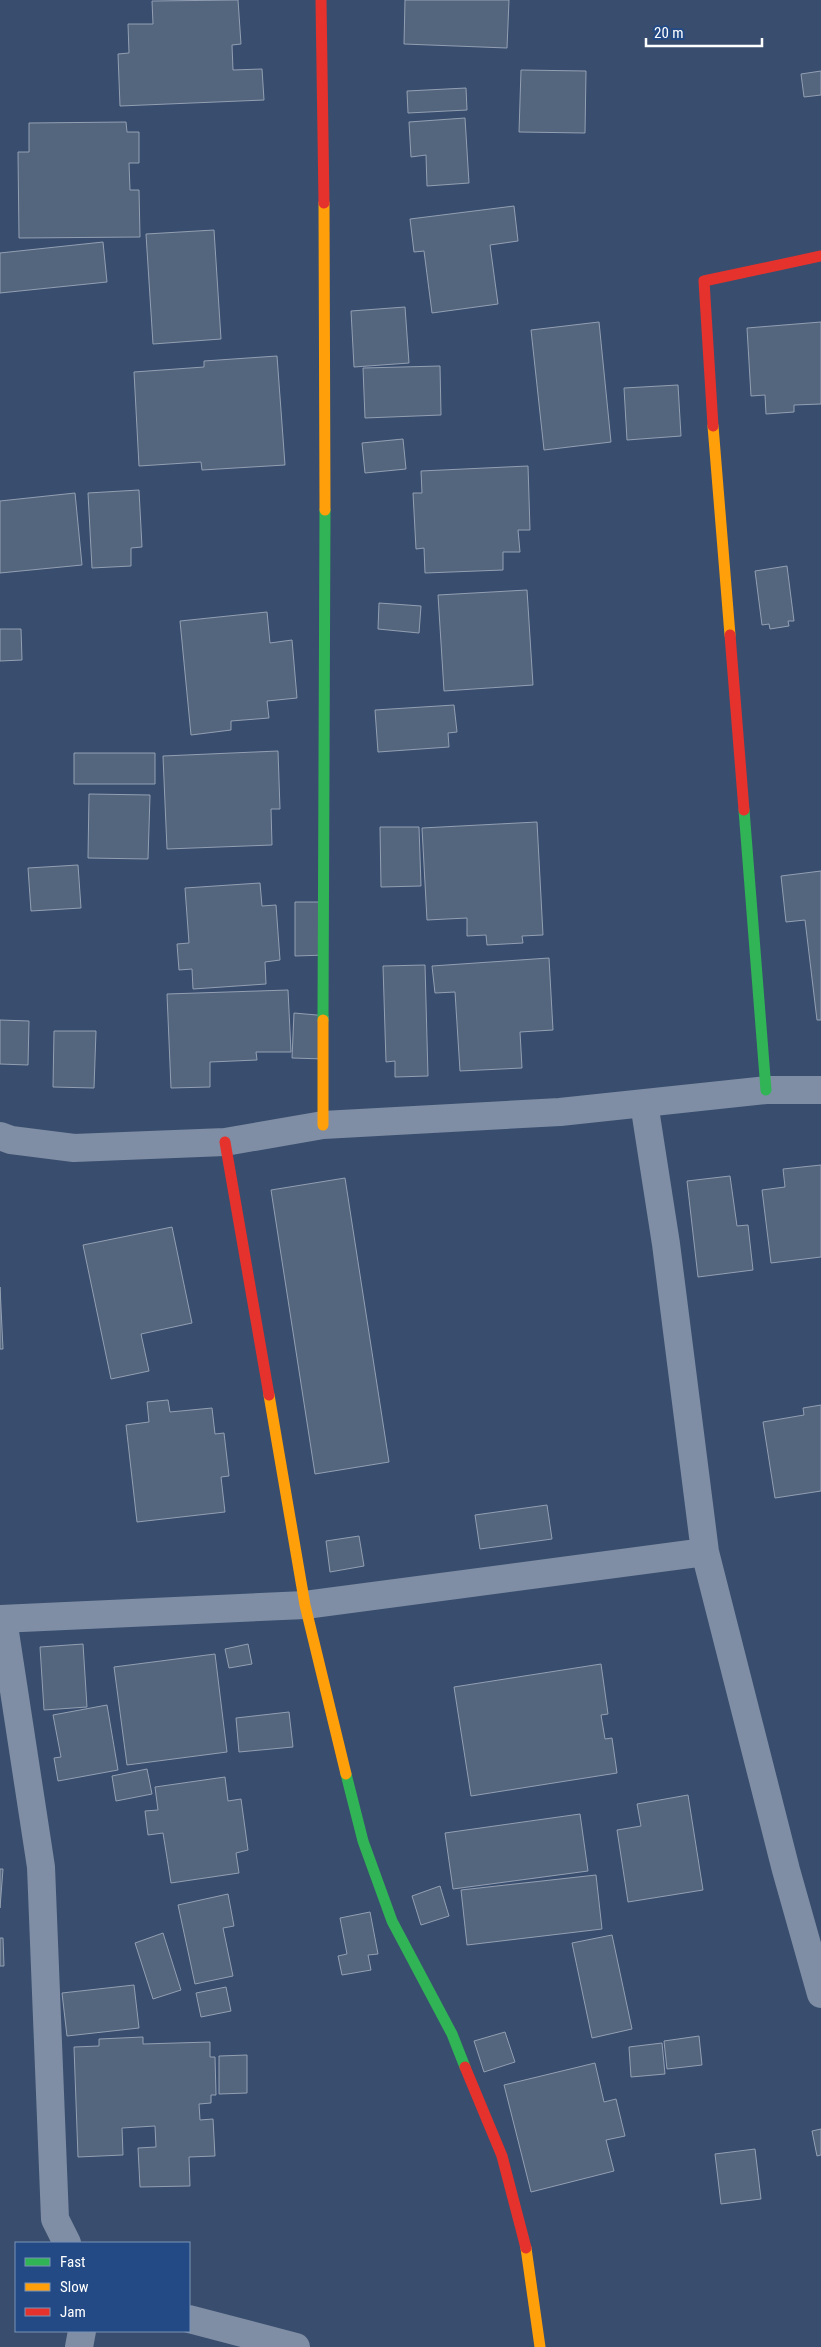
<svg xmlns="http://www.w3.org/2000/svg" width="821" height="2347" font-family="'Roboto Condensed',sans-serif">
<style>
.building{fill:#54667e;stroke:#939fb2}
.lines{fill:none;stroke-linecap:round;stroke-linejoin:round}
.street{stroke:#7f8ea4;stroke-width:28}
.fast{stroke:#30b455;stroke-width:11}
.slow{stroke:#ff9f0a;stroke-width:11}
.jam{stroke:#e5322d;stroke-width:11}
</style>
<rect width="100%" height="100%" fill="#394e6e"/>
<!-- building -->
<path class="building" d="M238 0 241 44 232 45 233 70 262 69 264 100 120 106 118 54 129 53 128 24H153L152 1Z
M405 0H509L507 48 404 44Z
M521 70 586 71 585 133 519 132Z
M821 71V95L804 97 801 74Z
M466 88 467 110 408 113 407 91Z
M465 118 469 183 427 186 426 155 411 157 409 122Z
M126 122 127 132H139V163H129L130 190H139L140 237 19 238 18 152H29V123Z
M514 206 518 241 490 245 498 304 432 313 424 251 414 252 410 219Z
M214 230 221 339 153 344 146 234Z
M103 242 107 282 0 293V253Z
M405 307 409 363 354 367 351 311Z
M599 322 611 442 544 450 531 330Z
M821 322V404L794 405V412L766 414 765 395 751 396 747 328Z
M277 356 285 465 202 470 201 462 139 466 134 372 204 367V361Z
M440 366 441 415 365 418 363 368Z
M678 385 681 436 627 440 624 388Z
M403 439 406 469 365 473 362 443Z
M528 466 530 530H518L520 552H503V570L425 573 424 548 416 549 413 493H422L421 471Z
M139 490 142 547 131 548V566L92 568 88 493Z
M75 493 82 565 0 573V501Z
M787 566 794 621H788L789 626 770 629 769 624 762 625 755 571Z
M527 590 533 685 444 691 438 595Z
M379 603 421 606 419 633 378 629Z
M267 612 270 643 292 640 297 698 267 701 269 718 231 721V730L191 735 180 621Z
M0 629H21L22 660 0 661Z
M454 705 457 732 448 733 449 747 378 752 375 710Z
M278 751 280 809H271L272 845 167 849 163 756Z
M74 753H155V784H74Z
M89 794 150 795 148 859 88 858Z
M537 822 543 935 522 936 523 943 487 945 486 935 467 936V918L427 920 422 828Z
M380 827H419L421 886 381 887Z
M78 865 81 908 31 911 28 868Z
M821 871V1020H817L805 920 786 922 781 876Z
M260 883 262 906 276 905 280 960 265 962 266 984 193 989 192 969 179 970 177 944 189 943 185 888Z
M295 902H325L326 955 295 956Z
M549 958 553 1030 520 1032 522 1068 460 1071 455 992 435 993 432 966Z
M425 965 428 1076 395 1077V1061L386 1062 383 966Z
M288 990 291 1052H256L257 1060 210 1062V1087L171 1088 167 994Z
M294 1013 328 1016 325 1059 292 1058Z
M0 1020 29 1021 28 1065 0 1064Z
M54 1031H96L94 1088 53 1087Z
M821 1165V1257L771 1263 762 1190 785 1187 783 1169Z
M730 1176 737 1226 748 1225 753 1270 698 1277 687 1181Z
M345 1178 389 1462 315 1474 271 1190Z
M172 1227 192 1323 141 1334 149 1371 111 1379 83 1245Z
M0 1287 3 1349H0Z
M168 1400 170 1412 212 1408 215 1434 224 1433 229 1476 221 1477 225 1512 137 1522 126 1425 149 1422 147 1402Z
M821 1405V1491L775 1498 763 1422 804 1415 803 1408Z
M547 1505 552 1539 480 1549 475 1515Z
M359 1536 364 1566 330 1572 326 1541Z
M83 1644 87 1707 44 1710 40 1647Z
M248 1644 252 1664 229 1668 225 1649Z
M215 1654 227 1752 127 1765 114 1667Z
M601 1664 608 1714 601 1715 605 1739 612 1738 617 1773 471 1796 454 1687Z
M107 1705 118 1770 58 1781 54 1758 61 1757 53 1715Z
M289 1712 293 1747 239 1752 236 1718Z
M147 1769 152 1794 116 1801 112 1776Z
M225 1777 228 1801 241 1799 248 1850 236 1853 239 1873 171 1883 163 1833 148 1835 145 1811 158 1810 155 1787Z
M688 1795 703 1890 628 1902 617 1830 641 1826 637 1804Z
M580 1814 588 1871 453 1889 445 1833Z
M0 1869H3L0 1908Z
M596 1875 602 1929 467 1945 461 1890Z
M440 1886 449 1916 421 1925 412 1896Z
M228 1894 234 1926 223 1928 233 1976 195 1984 178 1905Z
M370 1912 378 1954 368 1955 371 1970 342 1975 338 1956 347 1954 340 1918Z
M163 1933 181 1990 153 1999 135 1943Z
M612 1935 632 2029 592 2038 572 1943Z
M0 1938H3L4 1966H0Z
M134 1985 139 2028 67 2036 62 1993Z
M226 1987 231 2011 201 2017 196 1993Z
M505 2032 515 2062 484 2072 474 2041Z
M699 2036 702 2065 667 2069 664 2041Z
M143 2037V2044L210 2042V2057H215L216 2095H211V2103L199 2104 200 2120 213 2119 215 2156 189 2157 190 2186 140 2187 138 2148 156 2147 155 2126 122 2128 123 2155 78 2157 74 2047 99 2046V2039Z
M662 2043 665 2074 631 2077 629 2047Z
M247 2055V2093L219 2094V2056Z
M595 2063 604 2102 616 2099 625 2136 606 2140 614 2171 531 2192 504 2085Z
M821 2129V2155L817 2156 812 2131Z
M755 2149 761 2199 721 2204 715 2154Z"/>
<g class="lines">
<!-- street -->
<path class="street" d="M644 1103 666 1244 705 1552 786 1870 821 1994
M0 1136 11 1140 74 1148 225 1142 323 1125 560 1112 766 1090H821
M0 1619 305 1605 705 1552
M3 1619 41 1867 55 2219 67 2243
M189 2319 296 2347
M79 2347 82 2331"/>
<!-- fast -->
<path class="fast" d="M744 810 766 1090
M323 1020 325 510
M346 1774 363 1841 392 1921 452 2034 465 2067"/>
<!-- slow -->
<path class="slow" d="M324 203 325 510
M713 426 730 635
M323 1125V1020
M269 1395 305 1605 346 1774
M526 2248 540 2347"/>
<!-- jam -->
<path class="jam" d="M321 0 324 203
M713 426 704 281 821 256
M730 635 744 810
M225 1142 269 1395
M465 2067 502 2156 526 2248"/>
</g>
<!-- legend -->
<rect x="15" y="2242" width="175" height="90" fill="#234a84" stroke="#7b92b5"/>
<rect x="25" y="2258" width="25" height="8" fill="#30b455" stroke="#7b92b5"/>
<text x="60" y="2267" font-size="15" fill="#ffffff">Fast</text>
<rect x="25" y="2283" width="25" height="8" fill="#ff9f0a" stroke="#7b92b5"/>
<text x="60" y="2292" font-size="15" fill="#ffffff">Slow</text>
<rect x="25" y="2308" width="25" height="8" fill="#e5322d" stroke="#7b92b5"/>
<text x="60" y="2317" font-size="15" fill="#ffffff">Jam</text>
<!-- scale -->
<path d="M646 38v8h116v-8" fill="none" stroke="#ffffff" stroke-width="2.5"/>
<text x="654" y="38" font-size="15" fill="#ffffff" stroke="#234a84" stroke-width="4" paint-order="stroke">20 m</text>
</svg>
